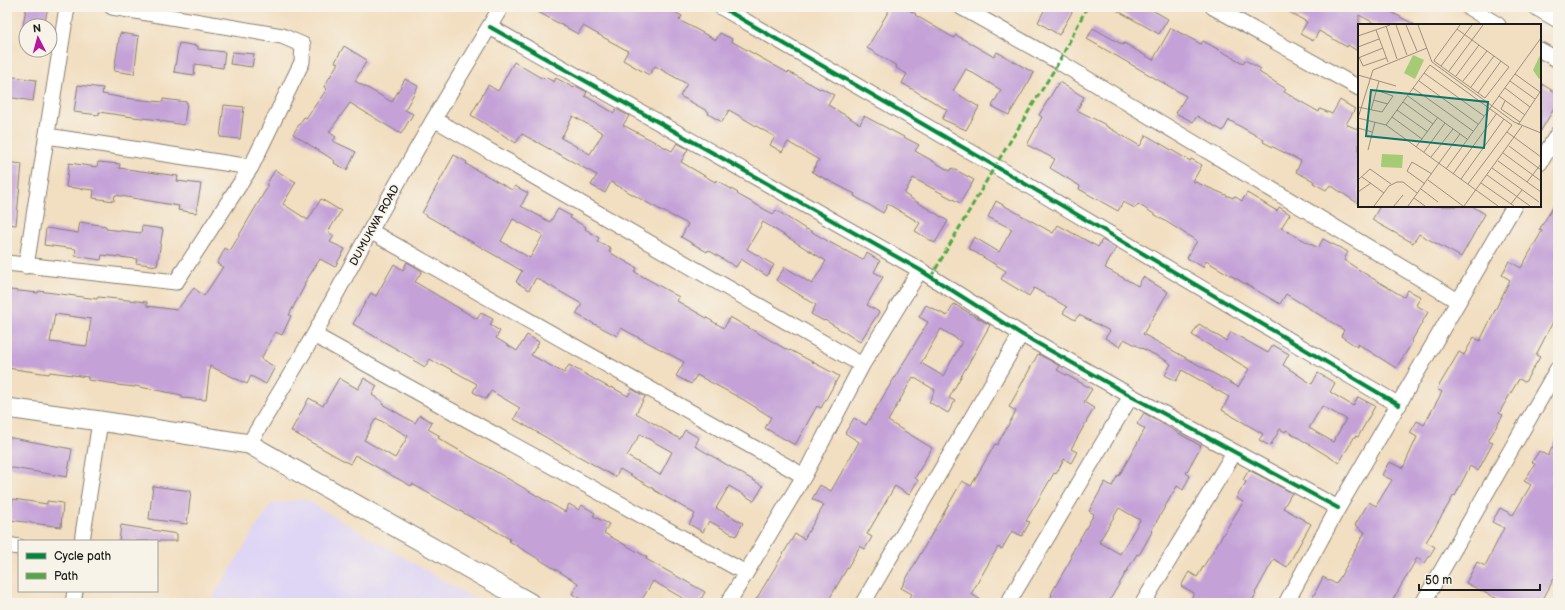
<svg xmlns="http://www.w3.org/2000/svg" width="1565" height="610" font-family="'Balsamiq Sans',sans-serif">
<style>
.built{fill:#dfd5f5}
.building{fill:#c4a2d8;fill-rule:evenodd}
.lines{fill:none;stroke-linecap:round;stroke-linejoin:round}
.minor-casing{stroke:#877d6e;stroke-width:17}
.tertiary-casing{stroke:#877d6e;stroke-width:21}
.minor{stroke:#fff;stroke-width:15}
.tertiary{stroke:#fff;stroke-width:19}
.quiet{stroke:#52a943;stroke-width:3;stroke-dasharray:6 3;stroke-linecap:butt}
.cycleway-casing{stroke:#f7f3e8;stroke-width:6}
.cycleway{stroke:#00873e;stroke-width:4}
.labels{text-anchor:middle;stroke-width:3.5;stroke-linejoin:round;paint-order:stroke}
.street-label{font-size:11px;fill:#1c1c1c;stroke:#f7f3e8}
.inset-road{fill:none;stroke:#9c907e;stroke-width:1}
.view{fill:#0f766e;fill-opacity:0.15;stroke:#0f766e;stroke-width:2}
.inset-edge{fill:none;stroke:#1c1c1c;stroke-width:2}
</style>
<rect width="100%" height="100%" fill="#f7f3e8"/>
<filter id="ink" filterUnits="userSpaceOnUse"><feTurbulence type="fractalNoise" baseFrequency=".025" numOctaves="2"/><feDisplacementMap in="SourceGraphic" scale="8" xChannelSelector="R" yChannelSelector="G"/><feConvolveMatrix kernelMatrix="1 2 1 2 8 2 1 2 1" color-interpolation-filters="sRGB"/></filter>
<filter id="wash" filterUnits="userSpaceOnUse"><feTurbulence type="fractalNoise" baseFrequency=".012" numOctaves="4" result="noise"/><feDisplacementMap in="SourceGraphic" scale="16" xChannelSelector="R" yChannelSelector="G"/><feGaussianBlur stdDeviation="0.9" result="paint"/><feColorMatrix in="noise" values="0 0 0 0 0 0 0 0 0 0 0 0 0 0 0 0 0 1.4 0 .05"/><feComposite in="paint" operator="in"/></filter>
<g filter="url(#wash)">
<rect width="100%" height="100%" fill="#f2dec0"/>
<!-- built -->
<path class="built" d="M304 499 482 603H209L271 504Z"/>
<g id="blocks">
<!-- building -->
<path class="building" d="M26 7H48L44 26H23Z
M529 7H666L682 16 679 20 716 40 720 33 732 39 731 41 788 73 789 72 820 89 821 88 834 95 828 105 860 124 864 116 919 145 915 151 950 171 952 168 974 180 960 203 913 178 904 194 948 221 935 243 915 231 920 223 888 204 883 213 854 196 855 194 812 172 819 160 788 142 782 152 770 145 775 137 729 110 722 122 708 114 709 112 680 96 687 84 655 66 649 75 623 60 628 51 583 26 578 34Z
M891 7H904L916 14 915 15 954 38 956 35 994 57 997 52 1034 73 1009 115 992 106 1001 90 966 69 953 91 979 107 966 130 942 119 947 110 902 83 907 74 896 68 897 66 867 48Z
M1046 7H1075L1059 35 1038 22Z
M1111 7H1147L1168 19 1159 34Z
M1280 7H1382L1415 25H1378L1359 15V52L1348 45 1347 47 1319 31 1313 41 1300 34 1307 22Z
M1093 28 1123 45 1124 43 1153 60 1171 28 1201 44 1203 41 1243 63 1245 60 1261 69 1259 72 1286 89 1284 92 1319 112 1320 109 1332 114 1340 100 1355 109 1346 124 1359 130V204L1330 185 1326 190 1313 183 1314 181 1296 172 1301 161 1263 142 1264 140 1229 120 1223 131 1197 116 1193 122 1176 113 1186 96 1087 39Z
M120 33 139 36 134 74 114 71Z
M179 43 198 46V49L225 52 223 68 195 64 194 75 174 72Z
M344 46 367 60 355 81 392 102 405 79 418 86 405 110 413 114 401 134 350 103 329 132 336 137 333 141 356 152 347 170 334 163 335 161 293 134 304 117 306 118 327 89 324 87 338 63 335 62Z
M232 52 254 54 252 67 230 64Z
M514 62 543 79 545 77 554 82 556 78 574 88 576 86 587 92 585 96 614 113 616 109 629 116 623 125 672 151 677 143 688 149 681 162 715 182 716 180 738 193 737 194 773 214 776 210 807 230V229L831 243 863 260 867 253 880 261 874 272 883 277 867 305 879 312 860 342 825 320 824 321 811 314 816 305 776 280 785 267 812 284 826 261 763 222 747 249 774 265 767 276 741 259 736 267 708 250 707 252 681 237 688 224 653 206 611 182 605 193 591 185 597 175 522 134 516 143 471 115 488 85 498 91ZM573 116 603 133 590 154 561 138Z
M7 76 36 80 33 101 7 97Z
M1059 82 1084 97 1077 110 1106 125V126L1140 146 1146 135 1190 161 1191 159 1202 165 1193 181 1233 198 1234 196 1242 201 1247 193 1277 211 1279 207 1290 214 1281 228 1318 248 1323 239 1348 252 1344 260 1372 278 1404 297 1408 290 1421 297 1416 305 1428 312 1411 342 1412 343 1396 368 1358 344 1357 347 1341 336 1344 330 1286 294 1280 304 1206 261 1203 267 1187 258 1197 241 1138 204 1135 208 1123 202 1118 211 1079 189 1080 186 1050 168 1055 159 1027 145 1042 117 1039 115Z
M1540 83 1558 94V102L1540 132Z
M78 85 103 88 102 94 124 98 163 102V99L187 102 184 125 160 121V120L133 117 99 112V115L74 112Z
M224 105 244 107 240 139 220 137Z
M454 155 467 162 466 164 512 190 515 186 528 193 521 206 550 222 558 209 571 216 570 218 586 227 585 229 599 238 597 241 611 248 609 252 637 268 635 272 679 297 677 301 724 328 730 317 789 351 790 350 839 376 821 408 817 406 795 445 765 428 771 417 744 400 697 375 691 384 676 376 684 362 621 328 617 336 576 314 582 304 536 278 529 290 516 282 522 271 422 213ZM513 219 543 235 530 258 501 241Z
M7 162 22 164 16 225 7 224Z
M98 162 120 164 119 168 178 176 177 181 201 184 196 213 178 210 179 206 115 195 114 201 93 198 94 190 66 187 69 163 97 167Z
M275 170 296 182 283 204 308 220 321 199 341 211 328 232 334 236 330 242 345 249 335 267 320 259 304 284 305 285 289 315 291 316 282 335 275 332 261 359 275 367 266 384 251 376 247 384 210 366 206 400 182 398V395L135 386V387L117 385V384L88 380V377L50 372 49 374 7 368V311L10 290 38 293 39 291 97 299 98 297 147 302V306L177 310 194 288 204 296 223 267 217 264 225 248 230 251 268 186 266 185ZM55 314 91 319 87 346 50 342Z
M1558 199V312L1536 355 1540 357 1525 382 1519 379 1499 413 1503 415 1488 441 1493 443 1478 471 1470 466 1455 496 1454 495 1426 542 1435 547 1425 563 1417 558 1391 603H1310L1323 577 1336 584 1343 572 1365 532 1355 525 1369 502 1376 506 1392 480 1382 475 1389 462 1403 468 1417 437 1410 433 1417 421 1424 425 1442 392 1437 389 1459 352 1464 355 1474 337 1480 341 1510 280 1502 275 1509 261 1521 268 1542 231 1539 230Z
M996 201 1053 233 1058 225 1098 247 1102 240 1116 248 1105 268 1138 286 1143 277 1168 292 1143 334 1238 387 1249 369 1192 335 1199 324 1226 341 1231 332 1268 353 1273 345 1289 354 1283 365 1312 384 1318 373 1335 383 1330 392 1353 406 1358 397 1375 406 1358 437 1355 436 1339 463 1286 430 1285 432 1280 429 1270 446 1259 440 1263 434 1222 410 1229 397 1182 370 1176 381 1165 375 1171 364 1167 361 1124 339 1120 347 1105 338 1110 331 1079 315 1075 320 1063 313 1067 307 1034 288 1029 296 1001 279 1006 271 968 248 974 237 999 252 1012 229 988 217ZM1322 406 1346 419 1333 442 1309 428Z
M1380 206H1472L1485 214 1461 257 1419 234 1413 243 1372 220Z
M80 222 106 226V229L141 233 142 226 163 229 157 266 136 263 137 259 102 255 101 260 75 256 76 249 44 245 46 228 78 233Z
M407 262 422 271 415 282 477 319 481 313 493 319 490 325 500 331 496 338 517 351 527 335 539 342 531 355 564 373 569 365 610 388 611 387 628 396 632 389 645 397 636 413 680 439 685 430 699 438 695 446 763 486 754 501 729 486 716 508 743 523 736 536 709 521 703 532 689 524 695 514 654 490V489L620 469 615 477 514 419 520 408 491 391 486 399 473 392 477 384 441 364 440 365 430 359 425 367 413 360 414 359 353 324 371 293 376 296 394 264 403 270ZM640 434 672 452 660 475 627 456Z
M954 304 990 325 949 398 955 401 948 413 929 402 935 390 913 377 888 421 932 448 915 478 918 480 909 495 895 486 867 534 872 537 865 549 860 546 827 603H754L795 534 804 539 824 505 812 499 820 485 831 491 859 442 845 433 854 418 866 425 928 322 919 317 926 305 947 316ZM941 329 962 342 943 376 921 363Z
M1038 354 1060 366 1057 370 1092 389 1084 402 1094 408 1071 449 1077 452 1071 463 1064 459 1056 474 1054 473 1026 521 1030 522 1022 536 1012 531 1002 549 998 547 971 594 986 603H907L912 594 901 588 962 481 971 486 995 444 997 445 1016 411 1009 407Z
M339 378 358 389 364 378 377 386 372 395 383 402 382 404 415 423 420 415 432 422 428 429 440 436 438 438 565 512 569 504 579 510 582 505 595 513 593 516 609 524 604 533 647 557 646 559 705 592 699 603H691L653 581 640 603H587L572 594 578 583 509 541 510 539 412 484 411 486 355 455 350 464 291 431 309 398 323 406ZM376 418 408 436 395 458 364 440Z
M1144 413 1201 446 1186 473 1190 476 1183 490 1177 486 1151 531 1152 532 1139 555 1137 554 1108 603H1048L1052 595 1051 594 1072 557 1070 556 1094 514 1089 511 1105 482 1112 486 1118 475 1119 476 1145 429 1137 424ZM1119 508 1140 520 1120 554 1099 542Z
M1558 436V571L1541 603H1505L1466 583 1477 562 1485 566 1504 528 1492 522 1500 508 1513 515 1531 485 1524 481 1535 464 1532 462 1539 451 1548 456Z
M7 437 72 449 67 477 7 467Z
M1249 470 1292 493 1283 508 1311 524 1287 567 1274 559 1255 593 1256 594 1251 603H1189L1194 593 1181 586 1189 572 1197 577 1243 502 1236 498 1246 482 1243 480Z
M153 486 191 491 187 524 149 519Z
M13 499 47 504V501L63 503 61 527 10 520Z
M121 525 177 534V541H119Z"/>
</g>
</g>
<g filter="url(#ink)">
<use href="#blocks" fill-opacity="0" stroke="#877d6e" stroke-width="1"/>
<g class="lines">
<!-- minor casing -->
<g class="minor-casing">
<path id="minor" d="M721 7 995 166 1399 405
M961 7 1059 62 1458 301
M1213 7 1359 88
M1468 7 1498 25
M490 27 920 270 1021 334 1131 396 1338 508
M1540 50 1558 60
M434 119 862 365
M47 136 251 167
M1540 163 1558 133
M370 231 804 476
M7 263 176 282 251 167 302 62 303 45 282 36 112 7
M26 266 67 7
M314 335 746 573
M249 444 314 335 370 231 434 119 501 7
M82 541 100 421
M7 545 19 547
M73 603 75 591
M728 603 804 476 862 365 920 270
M863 603 1021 334
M1008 603 1131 396
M1143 603 1234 453
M1286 603 1338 508 1514 206
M1423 603 1558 368"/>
</g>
<!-- tertiary casing -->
<g class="tertiary-casing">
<path id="tertiary" d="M1539 7 1558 18
M7 408 100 421 249 444 530 603"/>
</g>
<!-- minor -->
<use href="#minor" class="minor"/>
<!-- tertiary -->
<use href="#tertiary" class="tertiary"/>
<!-- quiet -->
<path class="quiet" d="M931 277 995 166 1059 62 1087 7"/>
<!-- cycleway casing -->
<g class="cycleway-casing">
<path id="cycleway" d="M721 7 995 166 1399 405
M490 27 920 270 1021 334 1131 396 1338 508"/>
</g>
<!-- cycleway -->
<use href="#cycleway" class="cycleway"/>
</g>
</g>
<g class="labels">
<!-- street labels -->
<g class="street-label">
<text transform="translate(374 225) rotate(-61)" y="4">DUMUKWA ROAD</text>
</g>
</g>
<!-- overview -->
<g transform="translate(1358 24)">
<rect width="183" height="183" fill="#f2dec0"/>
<path d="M183 29V54L181 55 175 46ZM55 31 66 36 57 55 46 49ZM24 130 45 131 44 144 23 143Z" fill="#a5cb75"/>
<path class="inset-road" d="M38 1 49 31M48 1 59 27M60 1 74 38 156 98 183 109M28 2 39 35M99 5 151 43 127 74 76 37 77 35 99 5 102 1M18 6 30 38M0 12 32 1M0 23 21 15M1 33 5 42 28 34M0 34 25 24M83 42 114 1M91 47 125 1M66 49 126 92M157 50 182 68 160 101M0 51 38 62M98 52 121 21M61 57 120 100M105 57 129 27M152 57 177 75M113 63 136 32M55 64 115 107M147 64 172 83M120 69 143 37M50 72 109 115M141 72 167 91M15 76 30 80M147 77 143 85 162 98M45 78 75 100M0 83 24 88 35 72 18 66M13 86 21 57M39 86 70 108M34 93 64 115M0 94 28 101 140 182M0 94 15 46 69 24M28 101 72 41 154 101M0 104 14 108M149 108 183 133M151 122 183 146M58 123 80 93M10 126 17 98M66 128 87 99M145 129 183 157M73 133 95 105M140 137 183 168M134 144 181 178M88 145 183 14M95 150 139 89M129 151 172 182M4 153 26 169M103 155 146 95M0 156 12 145 33 160M70 156 105 182M169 158 183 140M123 159 156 182M67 160 49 147 54 138 74 150M110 160 154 101M63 165 80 178M0 168 13 159M56 174 67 182M153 180 164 166M16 182 31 162 39 158H45L59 169M36 182 45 171M50 182 102 110M106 182 164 102"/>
<path class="view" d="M13 66 130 78 126 124 8 112Z"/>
<rect width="183" height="183" class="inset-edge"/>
</g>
<!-- margin -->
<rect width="1565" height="610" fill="none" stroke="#f7f3e8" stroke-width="24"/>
<!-- legend -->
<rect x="18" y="540" width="140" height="52" fill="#f7f3e8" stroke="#9f9d96"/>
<rect x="26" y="553" width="20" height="6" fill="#00873e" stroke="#9f9d96"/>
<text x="54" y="560" font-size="12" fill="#1c1c1c">Cycle path</text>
<rect x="26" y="573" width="20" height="6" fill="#52a943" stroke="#9f9d96"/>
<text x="54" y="580" font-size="12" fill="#1c1c1c">Path</text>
<!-- north arrow -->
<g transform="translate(38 38) rotate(354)"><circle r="19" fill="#f7f3e8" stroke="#9f9d96"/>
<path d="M0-3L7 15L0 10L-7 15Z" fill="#b5179e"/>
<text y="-6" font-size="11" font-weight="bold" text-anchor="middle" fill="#1c1c1c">N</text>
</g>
<!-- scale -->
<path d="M1419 584v6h121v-6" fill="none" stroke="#1c1c1c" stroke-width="2"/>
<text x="1425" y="584" font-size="12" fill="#1c1c1c" stroke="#f7f3e8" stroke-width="3" paint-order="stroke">50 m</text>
</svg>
